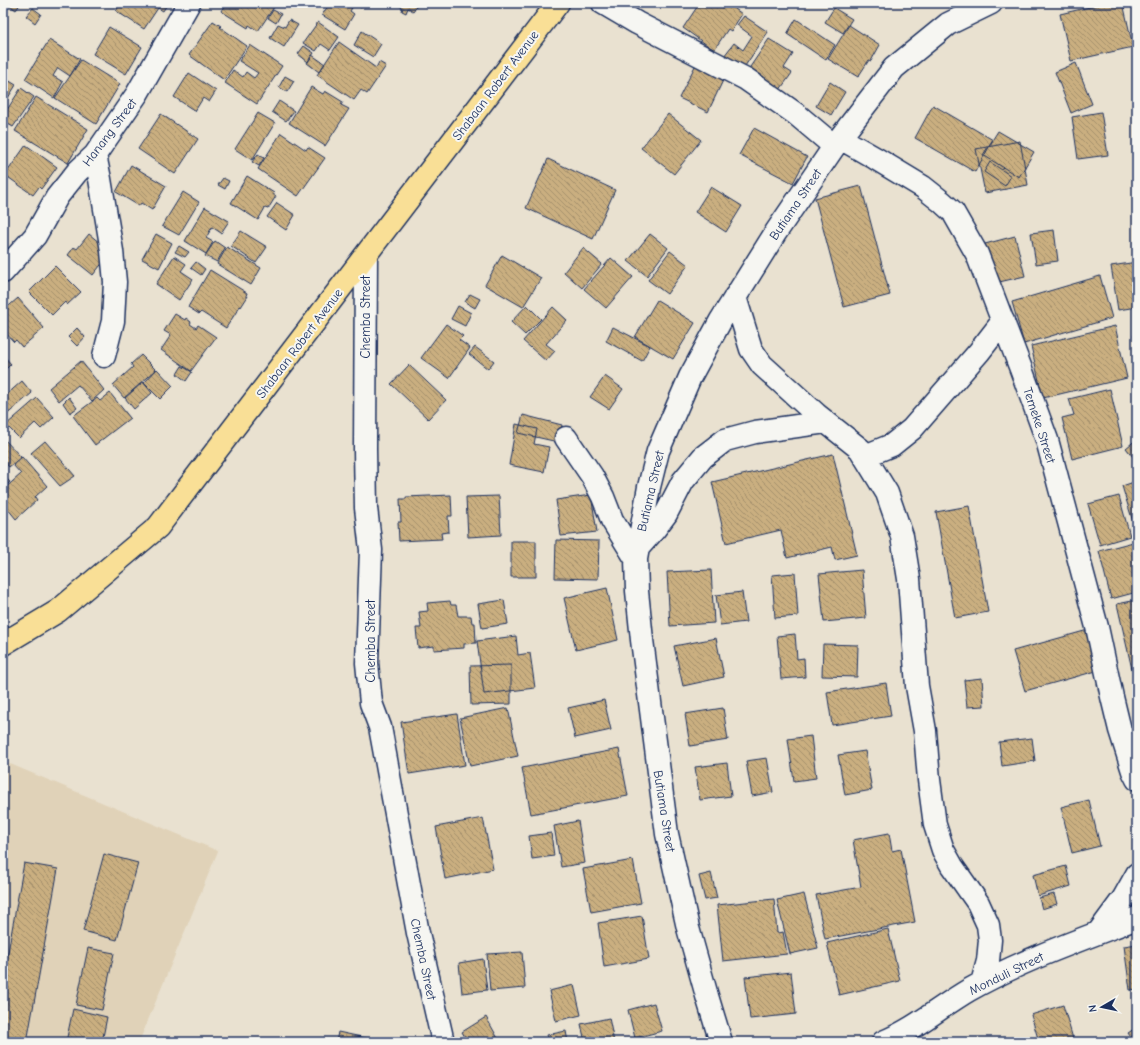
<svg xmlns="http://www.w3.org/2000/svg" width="1140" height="1045" font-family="'Comic Neue',sans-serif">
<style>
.built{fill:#e0d2b8}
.building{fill:url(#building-back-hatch);stroke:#1b2f5e}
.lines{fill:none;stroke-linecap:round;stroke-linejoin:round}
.minor-casing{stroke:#1b2f5e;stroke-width:25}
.primary-casing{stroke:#1b2f5e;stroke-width:25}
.minor{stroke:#f6f6f2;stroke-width:22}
.primary{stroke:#f9df96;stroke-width:22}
.labels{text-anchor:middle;stroke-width:4;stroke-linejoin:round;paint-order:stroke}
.street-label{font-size:13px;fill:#1b2f5e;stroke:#f6f6f2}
</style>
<defs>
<pattern id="building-back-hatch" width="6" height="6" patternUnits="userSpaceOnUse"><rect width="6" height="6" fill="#caaf80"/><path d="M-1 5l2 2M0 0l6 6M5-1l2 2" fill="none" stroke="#a38f6c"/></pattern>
</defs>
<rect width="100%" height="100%" fill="#e9e1d0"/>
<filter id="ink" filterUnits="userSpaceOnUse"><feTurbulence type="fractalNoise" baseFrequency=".025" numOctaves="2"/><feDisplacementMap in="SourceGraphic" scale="8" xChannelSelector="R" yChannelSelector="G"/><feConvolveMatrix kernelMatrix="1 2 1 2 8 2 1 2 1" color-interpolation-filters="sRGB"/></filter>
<g filter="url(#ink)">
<!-- built -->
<path class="built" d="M3 761 218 851 139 1042H3Z"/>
<!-- building -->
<path class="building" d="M6 3H21L16 10Z
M121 3H168L163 11 158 8 144 29 116 11Z
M226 3H268L274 7 258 31 249 25 248 28 221 11Z
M330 3H364L361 8 355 3 350 11 354 14 345 29 322 15Z
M395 3H419L413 11 408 8 406 13 402 11 403 8Z
M691 3H727L742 14 731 31 728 29 714 50 683 28 697 7Z
M1107 3H1123L1133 47 1071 61 1060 14Z
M33 8 41 14 35 23 26 16Z
M834 8 852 19 843 33 825 22Z
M273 10 281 14 276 23 268 18Z
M744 16 768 32 743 69 724 56 734 43 743 50 752 36 737 25Z
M796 19 835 45 826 60 787 34Z
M289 20 298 25 284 47 270 38 278 24 285 27Z
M213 21 221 26 220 27 247 46 224 80 189 55Z
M318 22 339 37 330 50 321 44 316 51 303 43Z
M849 25 880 45 871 61 869 60 858 77 828 59Z
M109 27 142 47 126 74 93 54Z
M362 31 381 44 373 57 354 45Z
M769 39 793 54 784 68 792 73 779 91 748 70Z
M49 40 80 59 70 76 58 68 53 76 63 82 54 98 25 79Z
M339 42 376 68 379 62 386 66 367 94 361 90 354 100 317 75Z
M250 45 282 66 257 104 225 83 233 70 243 77 246 72 254 78 258 73 239 61Z
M304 46 314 53 308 62 298 54Z
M312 55 325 64 319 72 307 63Z
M699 58 727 72 708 112 679 98Z
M81 60 120 84 96 124 55 98Z
M1076 63 1092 104 1071 113 1055 72Z
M189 73 216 91 209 102 203 98 195 111 174 97Z
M285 76 294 81 287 92 279 87Z
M3 77 16 85 3 106Z
M830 82 845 92 831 115 816 106Z
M311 87 323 94 325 91 343 102 341 105 349 109 325 146 289 123Z
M21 88 34 97 13 127 3 121V116Z
M36 97 88 129 68 163 15 131Z
M279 101 294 111 286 121 272 112Z
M933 105 993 140 975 172 915 138Z
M1101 112 1108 155 1078 159 1072 117Z
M258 113 275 123 252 160 235 149Z
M161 114 198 139 175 174 138 149Z
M668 114 701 140 674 174 641 148Z
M754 128 807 157 793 183 739 155Z
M998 131 1034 152 1019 177 983 155Z
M281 133 306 150 308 147 325 158 298 196 258 169Z
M1020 141 1028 185 985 193 976 149Z
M26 145 57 167 41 189 39 187 33 195 5 175Z
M258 154 264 158 259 166 252 162Z
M548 159 615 190 593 239 526 208Z
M990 162 1011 176 1005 186 984 172Z
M131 165 166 186 152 210 141 203 139 206 116 192Z
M247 176 274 193 273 194 276 196 268 209 265 208 258 220 231 203Z
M223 178 229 181 225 189 218 185Z
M861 186 890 295 844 307 815 198Z
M711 187 742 206 726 232 695 212Z
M183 192 199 202 179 235 162 226Z
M277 203 295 215 286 230 267 217Z
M205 207 229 221 221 233 212 227 206 238 213 242 206 254 185 241Z
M1054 230 1058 261 1036 264 1031 233Z
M241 231 267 247 256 263 231 246Z
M89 234 111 252 93 275 68 255 74 247 77 249Z
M156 234 172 243 159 268 142 259Z
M650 234 668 248 647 276 628 261Z
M1015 236 1025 276 995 283 985 244Z
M215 241 225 248 217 262 205 256Z
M179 246 189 252 185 257 175 252Z
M227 247 261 268 251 285 217 264Z
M583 248 602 264 582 288 564 272Z
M670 251 688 265 667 294 648 280Z
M502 255 541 278 523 307 485 285Z
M174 256 186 264 181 271 193 279 179 300 156 284Z
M611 258 633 277 606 308 584 289Z
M196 262 205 269 201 275 191 268Z
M1137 262V307L1118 310 1111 266Z
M55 266 81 292 67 305 65 302 52 315 29 292Z
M210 270 247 293 246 296H248L241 307 240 306 226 328 201 312 199 314 188 307Z
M1100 276 1112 318 1024 344 1012 302Z
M470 294 480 299 475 308 465 302Z
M18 298 44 328 22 347 16 340 14 342 3 330V311Z
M657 300 695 323 673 359 635 337Z
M527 305 541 319 525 335 511 322Z
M458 306 471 313 465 326 451 319Z
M553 307 567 320 546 344 555 351 546 361 523 341Z
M175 314 185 320 186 318 191 322 190 324 196 328 198 325 216 337 191 371 161 350 171 335 164 331Z
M446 324 463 336 459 340 470 348 449 378 421 358Z
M1115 326 1127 378 1043 398 1031 346Z
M613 327 650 346 642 361 606 341Z
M77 328 85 337 77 346 68 337Z
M1137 334V353L1134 335Z
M475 347 494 361 488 369 469 354Z
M3 355 11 364 3 372Z
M141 355 156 370 124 398 113 385 133 367 131 364Z
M81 361 104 390 92 401 78 385 59 401 49 388Z
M409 365 446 400 428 419 391 384Z
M182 366 192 372 186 381 177 374Z
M157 369 173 386 160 399 144 383Z
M605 376 623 389 609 409 590 397Z
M22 381 32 393 4 417 3 396 4 397Z
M143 382 152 393 134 409 125 398Z
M1110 389 1123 446 1072 459 1062 418 1074 415 1069 399Z
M110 393 130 418 95 445 73 416 97 398 100 401Z
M69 397 77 408 70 413 63 403Z
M37 398 54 417 41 429 35 423 19 438 6 425Z
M523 415 562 425 558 442 518 433Z
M516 424 537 429 534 444 549 447 544 472 509 465Z
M3 438 21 457 9 467 3 460Z
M1137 439V462L1126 448Z
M45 441 75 476 60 486 31 453Z
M833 454 857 555 835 560 832 547 787 558 781 530 726 543 712 482Z
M22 457 47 486 35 497 37 500 16 519 3 503V495L5 493 3 490 21 474 13 465Z
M3 475 10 482 3 489Z
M1137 481V521L1133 522 1122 486Z
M451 495 452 516H448L449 532 441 533 442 539 399 541 398 522H401L400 499H406V497Z
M591 495 597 532 561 536 556 500Z
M499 496 501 535 468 537 466 497Z
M1119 496 1130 536 1100 545 1088 504Z
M969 506 988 612 955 618 936 512Z
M556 540 599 541 598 579 555 578Z
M511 541H536V577H511Z
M1137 541V592L1111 599 1099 551Z
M711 570 714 623 670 626 667 572Z
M862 570 866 618 824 622 819 574Z
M795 573 798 616 775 618 772 575Z
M607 588 618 640 576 650 564 598Z
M742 592 746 622 720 625 716 595Z
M504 600 508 624 482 628 478 604Z
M1137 600V691L1117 604Z
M450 601 451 605H456L458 616H471L472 623H475L476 643 464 644V648L434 650V646L418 648 416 628H421L419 612 428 611 427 603Z
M1095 628 1107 668 1025 691 1013 651Z
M795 634 797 659 804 658 805 677 781 679 777 636Z
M516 636 518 655 530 653 535 688 484 694 477 641Z
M716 638 724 677 683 686 674 646Z
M823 644 858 645 857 677 822 676Z
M511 665V704L471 705 470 666Z
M982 678 984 706 967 707 964 680Z
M886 683 891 716 832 725 827 692Z
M604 700 611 730 575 738 568 708Z
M508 708 518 756 470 766 460 718Z
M723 708 728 740 690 746 685 714Z
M457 714 465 765 409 774 401 722Z
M811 736 816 778 794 781 788 739Z
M1032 738 1035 761 1002 766 999 742Z
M619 749 628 796 531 814 522 768Z
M865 751 872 790 845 795 838 755Z
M767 758 773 792 752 796 746 761Z
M727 763 731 796 700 800 695 767Z
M1089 800 1100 846 1072 853 1061 807Z
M483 818 493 869 445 879 436 827Z
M578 821 585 863 561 867 554 826Z
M551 833 554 856 532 859 529 836Z
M889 833 892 851 901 849 915 922 825 939 816 895 861 887 853 840Z
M104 854 138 863 117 940 83 931Z
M633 860 641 903 591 912 583 869Z
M24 863 58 869 27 1042H3V980Z
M1066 866 1071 886 1038 896 1033 875Z
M711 873 717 898 705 900 699 876Z
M804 894 818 948 790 954 777 900Z
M1054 894 1057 904 1042 909 1039 898Z
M774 899 777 933 783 932 787 954 723 961 717 905Z
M642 916 649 959 604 967 598 923Z
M888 929 900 981 839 995 827 943Z
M1137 944V989L1130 990 1124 946Z
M88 948 114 953 102 1010 76 1005Z
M522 952 525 988 490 991 487 954Z
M483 959 487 990 462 993 459 963Z
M791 972 796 1014 750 1019 745 977Z
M574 985 581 1015 556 1021 549 991Z
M654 1003 662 1031 635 1038 628 1010Z
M1063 1005 1074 1042H1039L1031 1015Z
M73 1009 107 1017 102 1042H66Z
M486 1017 500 1042H468L462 1032Z
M609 1018 614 1042H585L581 1024Z
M1137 1027V1042H1134L1128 1033Z
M566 1031 568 1042H549L547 1035Z
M338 1032 371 1039V1042H336Z"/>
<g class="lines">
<!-- minor casing -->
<g class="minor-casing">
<path id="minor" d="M603 3 637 23 746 79 796 114 834 146
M840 138 875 158 923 187 942 202 953 212 977 254 1021 369 1047 440 1097 627 1112 697 1120 730 1133 771 1137 779
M95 155 100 179 112 251 115 282 113 321 104 356
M366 256 365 449 366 508 371 550 367 663 371 703 380 727 418 933 443 1042
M3 272 35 236 57 197 77 172 95 155 137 94 189 3
M735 297 751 349 762 365 816 414 860 449 887 493 902 536 909 579 917 686 925 731 929 780 935 825 943 850 952 866 978 903 988 925 990 940 988 961 982 983
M566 438 592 476 603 497 612 520 636 559
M865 456 892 445 912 429 979 352 1003 321
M638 548 654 530 666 514 683 481 703 457 725 440 755 432 826 422
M1098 933 1123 899 1137 874
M721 1042 707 996 688 928 667 834 642 640 637 591 636 559 649 487 658 451 690 377 721 320 776 232 840 138 894 68 948 24 991 3
M883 1042C915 1029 940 1007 969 990 1022 960 1080 940 1137 918"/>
</g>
<!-- primary casing -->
<g class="primary-casing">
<path id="primary" d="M3 644 58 611 158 527 558 3"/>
</g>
<!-- minor -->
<use href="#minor" class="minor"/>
<!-- primary -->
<use href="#primary" class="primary"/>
</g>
</g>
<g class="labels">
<!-- street labels -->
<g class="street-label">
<text transform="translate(495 85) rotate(-53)" y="5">Shabaan Robert Avenue</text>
<text transform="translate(109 132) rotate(-53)" y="5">Hanang Street</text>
<text transform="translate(795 204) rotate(-56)" y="5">Butiama Street</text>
<text transform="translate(365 317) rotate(-90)" y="5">Chemba Street</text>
<text transform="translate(299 343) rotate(-53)" y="5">Shabaan Robert Avenue</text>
<text transform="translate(1040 425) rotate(72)" y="5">Temeke Street</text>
<text transform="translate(650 491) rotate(-77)" y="5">Butiama Street</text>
<text transform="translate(370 641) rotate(-90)" y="5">Chemba Street</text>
<text transform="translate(665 811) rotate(81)" y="5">Butiama Street</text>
<text transform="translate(424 959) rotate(78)" y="5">Chemba Street</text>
<text transform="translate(1006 973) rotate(-26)" y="5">Monduli Street</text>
</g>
</g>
<!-- margin -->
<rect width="1140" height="1045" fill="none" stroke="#f6f6f2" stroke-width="16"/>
<rect x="8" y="8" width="1124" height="1029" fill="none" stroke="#1b2f5e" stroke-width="1.5" filter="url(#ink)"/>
<!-- north arrow -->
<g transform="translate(1102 1007) rotate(261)" stroke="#f6f6f2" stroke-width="3" paint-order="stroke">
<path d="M0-3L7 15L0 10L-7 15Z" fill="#1b2f5e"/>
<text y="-6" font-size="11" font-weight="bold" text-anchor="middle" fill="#1b2f5e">N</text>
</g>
</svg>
